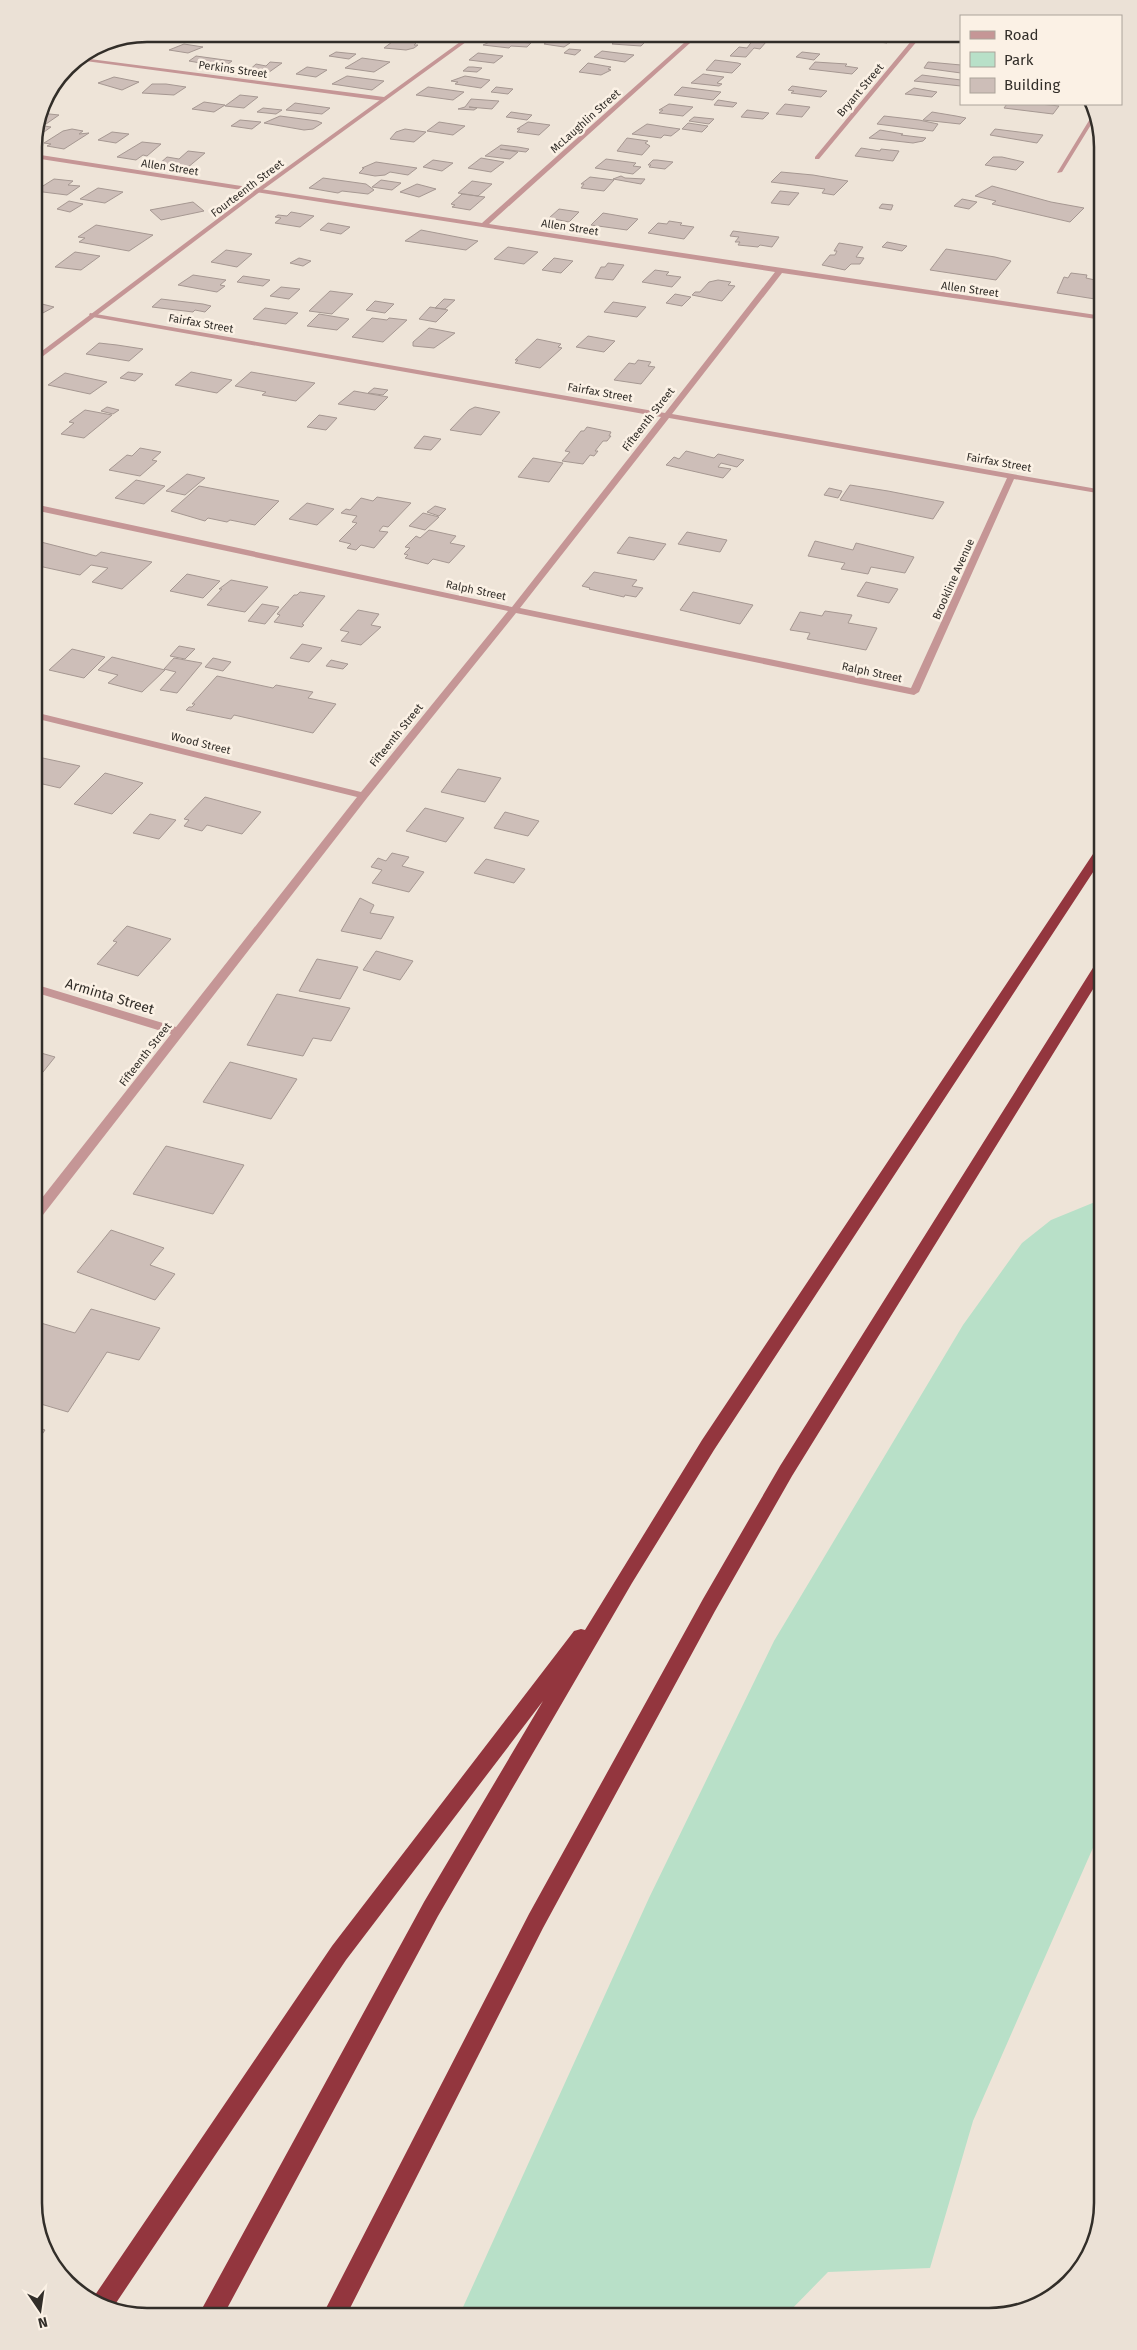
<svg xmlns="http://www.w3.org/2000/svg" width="1137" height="2350" font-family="'Fira Sans',sans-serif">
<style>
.green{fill:#b8e0c8}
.building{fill:#cdbeb8;stroke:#a69892}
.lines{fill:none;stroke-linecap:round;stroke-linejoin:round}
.minor{fill:#c59696;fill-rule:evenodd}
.tertiary{fill:#c59696;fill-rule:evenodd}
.motorway{fill:#93363e;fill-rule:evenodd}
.labels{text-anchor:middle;stroke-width:5;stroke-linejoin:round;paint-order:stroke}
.far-street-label{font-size:11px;fill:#322e29;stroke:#fbf1e5}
.street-label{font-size:14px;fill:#322e29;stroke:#fbf1e5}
.rim{fill:none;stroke:#322e29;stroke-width:2.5}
</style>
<rect width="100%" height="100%" fill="#eee4d8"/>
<!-- green -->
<path class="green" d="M1103 1194V1825L973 2121 930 2268 828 2272 785 2316H459L649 1898 774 1641 963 1325 1022 1243 1051 1220 1095 1202Z"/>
<!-- building -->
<path class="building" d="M401 34 422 35 410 40 418 41 414 45H418L414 48 406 50 384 48 396 39 405 36H399Z
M872 34H882L879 37 892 38 887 43 872 41 874 37H869Z
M620 37 642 39 647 40 641 46 612 44Z
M496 39 519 42 531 43 527 47 511 46 509 48 483 45Z
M550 40 570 43 564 47 544 44Z
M753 40 766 42 760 49 754 48 746 57 730 56 739 47 747 48Z
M184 44 203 47 188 53 169 50Z
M569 49 581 50 575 55 564 53Z
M602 51 634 55 625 62 594 57Z
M336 52 356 54 349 59 329 56Z
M802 52 820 54 814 60 796 57Z
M478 53 503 56 494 63 469 60Z
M196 56 232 61 220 70 200 68 206 64 189 61Z
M362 58 390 62 374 72 345 68Z
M715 60 738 63 741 64 732 73 706 70Z
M270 62 282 63 265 75 246 73 256 64 266 66Z
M815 62 847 64 845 66 858 68 852 74 809 69Z
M928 62 961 65V73L924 68Z
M588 63 611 67 608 69 611 70 601 75 579 72Z
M307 67 327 70 316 77 296 74Z
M468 67H473L482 68 477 72 463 71Z
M703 74 724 77 717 83 722 84 719 86 691 83Z
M922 75 961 80V86L914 81Z
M347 76 384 81 372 90 332 84Z
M465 76 490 80 481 88 455 84 458 82 451 81Z
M114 77 139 82 122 90 98 83Z
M152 84H166L186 87 174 95 142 93Z
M792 86 827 91 821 97 791 93 794 91 788 90Z
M428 87 464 92 453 100 416 95Z
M496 87 513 89 508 94 491 92Z
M682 87 721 92 713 100 674 95Z
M914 88 937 92 932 97 905 94Z
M240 95 258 97 244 108 225 106Z
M471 99 499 101 492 109 469 107 477 108 474 110 458 109 465 107Z
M718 100 737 103 733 107 714 105Z
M204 102 225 105 214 112 192 109Z
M295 103 330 108 322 114 286 110Z
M669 104 693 107 683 116 659 113 663 110H659Z
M785 104 810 107 802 117 776 114Z
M1007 104H1040L1059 106 1053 114 1004 108Z
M263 108 282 110 276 114 257 112Z
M747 110 769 113 763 119 741 117Z
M511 112 532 115 527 120 506 117Z
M932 112 956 116 966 118 960 124 923 120Z
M40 113 59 115 46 124 38 123Z
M280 116 317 121 322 123 313 129 304 130 264 123Z
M884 116 919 120 938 124 933 131 877 124Z
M694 117 714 119 709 124 689 121Z
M240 120 261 122 252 129 231 126Z
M439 122 465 126 453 135 427 131Z
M528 122 550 125 539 135 517 132 520 129H517Z
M688 123 708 126 702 132 682 129Z
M647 124 666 127 680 129 671 136 664 135 661 138 632 134Z
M38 125 51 127 34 139Z
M72 129 83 131 79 134 89 133 64 149 47 146 51 144 44 143 63 131Z
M405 129 426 132 414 142 390 139 396 132Z
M995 129 1043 135 1037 143 990 135Z
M880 130 903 134 901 135 926 138 923 141 913 143 869 138Z
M112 132 129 134 116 143 98 140Z
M627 138 648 141 645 143 650 146 642 155 617 151Z
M142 142 161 144 147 156 143 155 136 160 117 157Z
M501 145 518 147 529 149 526 152 500 149 518 152 510 159 485 156Z
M861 148 880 151 881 149 899 151 893 161 855 156Z
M188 151 205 153 187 168 158 165 167 157 179 159Z
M993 157H1002L1024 162 1016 170 985 165Z
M481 158 504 162 491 172 468 168Z
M606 159 636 163 633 166 641 167 633 174 595 168Z
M433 160 453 163 442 171 423 167Z
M653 160H657L673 162 665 169 649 167 651 165H648Z
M376 162 417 168 408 175 390 172 385 175 375 176 359 173 364 168H362Z
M781 172 813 175 848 181 834 195 822 193 825 189 771 182Z
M621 176 625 178 645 179 641 184 613 179Z
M590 177 614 180 604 191 581 188 584 184H581Z
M323 178 366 184 374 190 368 194 342 191 338 193 309 188Z
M54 179 73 181 68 185 80 186 67 195 35 191Z
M381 180 401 183 392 190 372 187Z
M472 181 492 184 478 196 458 193Z
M417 184 436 189 419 197 400 192Z
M992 186 1051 202 1084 208 1070 222 992 204 996 201 975 196Z
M98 188 123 192 105 203 80 199Z
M780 191 799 193 789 205 771 203Z
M462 194 485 197 470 210 452 207 455 205 451 204Z
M962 199 977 202 969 209 954 206Z
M69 201 83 204 70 212 57 209Z
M193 202 204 211 161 220 150 210Z
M882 204 893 205 891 210 879 208Z
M559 209 579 212 569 222 549 218Z
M291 212 314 216 300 227 275 223 281 218 275 217 278 215 287 216Z
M603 213 638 219 627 230 591 225Z
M669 221 682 223 680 225 694 227 684 239 648 233 658 223 667 224Z
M328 223 350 227 341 234 320 230Z
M96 225 153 235 129 251 79 242 85 238 78 237Z
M421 230 478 241 466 250 405 241Z
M733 231 779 237 772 247 760 245 758 247 738 245 740 242H735L739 237 730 236Z
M887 242 907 246 902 251 882 247Z
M839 243 863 247 856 257 864 258 860 264H851L845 270 822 265 830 255H835L837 251H834Z
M508 247 538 252 524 264 494 259Z
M946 249 995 257 1011 261 996 280 930 270Z
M226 250 252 254 237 267 211 262Z
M75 252 100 256 81 270 55 267Z
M299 258 311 261 303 266 290 263Z
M554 258 573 261 561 273 542 270Z
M608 263 624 265 613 280 595 278 601 267H605Z
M655 270 669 272 666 275 681 277 672 287 642 282Z
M1071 273 1087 275 1086 278 1095 280 1093 282 1103 284 1095 299 1057 293 1064 277 1068 278Z
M193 275 226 280 220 285 225 286 217 292 178 285Z
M243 276 270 280 263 286 237 282Z
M718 280 731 282 728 285 735 286 722 301 692 295 695 292H700L709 282Z
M281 287 300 289 289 299 270 296Z
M330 291 353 294 332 314 309 311Z
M675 294 691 297 682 306 666 303Z
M161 299 203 304 211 306 205 312 195 310 193 312 152 307Z
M444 299 455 300 445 309 435 308Z
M375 301 394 304 385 313 366 310Z
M613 302 646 307 637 317 604 312Z
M38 303 54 307 41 314 34 313V305Z
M430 307 448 310 436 322 419 319Z
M265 308 298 313 286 324 253 319Z
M319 314 349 319 337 330 307 326Z
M372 318 387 320 389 318 407 320 383 342 352 337Z
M429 328 455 333 434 348 413 346V342Z
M588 336 615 341 604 352 576 347Z
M537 339 561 344 558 347 562 348 540 368 515 363 518 360H515Z
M99 343 117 345 143 349 129 361 86 354Z
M638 360 651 362 648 366 655 367 641 384 614 380 629 363 635 364Z
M128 372 143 374 135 381 120 378Z
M191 372 232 380 217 393 175 385Z
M251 372 315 383 296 401 262 395 266 392 235 386Z
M65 373 107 382 90 394 48 385Z
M374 388 388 390 383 395 368 393Z
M354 391 388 397 375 410 338 404Z
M107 407 119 410 113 414 101 411Z
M475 407 500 412 481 435 450 430 469 410Z
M85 410 112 415 84 438 61 434 74 423 69 422Z
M319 415 337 418 326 430 307 427Z
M587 427 611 432 609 436H611L607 441H603L595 451H598L594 456 590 455 583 464 562 461 570 452 565 451 581 431H584Z
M424 436 441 439 431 450 414 448Z
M140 448 161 452 152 460 157 461 140 476 109 470 127 455 132 456Z
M686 451 714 458 718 454 744 460 737 467 721 463 718 467 731 469 723 478 666 465 674 457 679 459Z
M533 458 563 463 549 482 518 477Z
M187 474 205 478 185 495 166 491Z
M136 480 165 486 144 504 115 498Z
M850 485 888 491 944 502 933 519 840 500Z
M199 486 279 501 255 525 230 520 227 522 208 518 205 521 171 511Z
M829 488 842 491 838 498 824 495Z
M377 497 411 503 388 527 383 526 379 531 388 532 374 548 361 545 356 550 347 548 351 544 339 541 357 523 352 522 357 516 341 513 346 509 350 510 361 498 373 501Z
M307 503 334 509 317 525 289 519Z
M435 506 446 509 439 516 427 512Z
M423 513 439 517 425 530 409 526Z
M429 530 456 536 450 543 465 546 449 563 433 559 428 564 405 558 408 555 404 554 410 548 405 547 416 536 420 538Z
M687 532 727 540 720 552 678 544Z
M629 537 666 544 654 560 617 553Z
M37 541 96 556 101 552 152 562 122 589 92 582 108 568 91 565 80 575 34 565V544Z
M815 541 853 550 856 543 914 557 905 573 871 567 868 574 841 569 845 563 808 556Z
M594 572 637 580 632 586 643 588 636 597 625 595 624 597 589 589 590 588 582 586Z
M187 574 220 581 203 598 170 591Z
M231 580 268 587 245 612 207 605 222 589H219Z
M866 582 898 589 889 603 857 596Z
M300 592 325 596 302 624 304 625 302 627 274 622 280 615 277 614 294 595H297Z
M693 592 753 605 740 624 680 610Z
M262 604 279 607 265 624 248 621Z
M358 610 379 614 371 625 381 627 361 645 341 641 349 632 340 630Z
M825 611 852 615 848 623 877 628 866 650 807 639 810 633 790 630 800 612 822 616Z
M302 644 322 648 309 662 290 658Z
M179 646 195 649 185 659 170 656Z
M72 649 105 657 84 678 49 670Z
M112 657 165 670 142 692 108 683 118 675 98 670Z
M174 658 202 663 177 693 160 690 176 672 164 669Z
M213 658 231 662 223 671 205 667Z
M331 660 348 664 343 669 326 666Z
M217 676 273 688 276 685 313 692 308 698 336 704 313 733 234 715 231 719 186 710 189 707H192L195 704H192Z
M38 757 80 766 60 788 34 782V760Z
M458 769 501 778 485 802 441 792Z
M105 773 143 783 112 814 74 804Z
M205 797 261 812 242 834 207 825 202 831 184 826 189 820 184 819Z
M425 808 464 818 446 842 406 831Z
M505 812 539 821 528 836 494 828Z
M150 814 176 820 159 839 133 833Z
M392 853 409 857 402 866 424 872 409 892 372 883 382 870 371 867 378 858 386 861Z
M486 859 525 869 514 883 474 873Z
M360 898 374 905 370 913 394 917 381 939 341 931Z
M127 926 171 939 138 976 97 964 117 942 113 941Z
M376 951 413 961 400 980 363 970Z
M317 959 358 967 340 999 299 991Z
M277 994 350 1008 331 1041 313 1038 303 1056 247 1045Z
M34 1051 55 1057 35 1082 43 1084 34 1094Z
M230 1062 297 1079 271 1119 203 1102Z
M166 1146 244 1165 213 1214 133 1194Z
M111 1230 164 1248 150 1265 175 1274 155 1300 77 1272Z
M91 1309 160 1328 139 1360 107 1352 68 1412 34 1402V1321L75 1333Z
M34 1426 45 1430 34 1446Z"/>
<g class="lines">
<!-- minor -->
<path class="minor" d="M694 34H700L489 224 1103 316V320L782 273 672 414 1103 490V494L1014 479 919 692 914 695 516 613 367 798 39 1220 34 1222V1208L171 1034 34 992V984L176 1027 357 797 34 718V712L361 792 508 611 34 510V504L512 607 661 417 93 317 89 315 90 313 665 413 775 272 34 158V154L482 223ZM669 418 1007 478 911 688 520 608Z
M917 34H923L819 159H815V157Z
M82 58 384 97 387 99 384 101 78 60Z
M1096 109 1097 115 1062 172 1057 173Z"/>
<!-- tertiary -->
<path class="tertiary" d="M471 34H477L261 191 34 363V357L257 189Z"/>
<!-- motorway -->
<path class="motorway" d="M1103 844V857L714 1450 632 1583 438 1916 223 2316H198L424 1902 543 1701 346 1960 114 2306 93 2298 332 1946 574 1631 581 1629 585 1630 702 1440 1097 848Z
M1103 959V973L792 1476 715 1611 543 1928 346 2316H322L529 1914 703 1599 780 1466 1096 963Z"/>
</g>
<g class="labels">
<!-- far-street labels -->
<g class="far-street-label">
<text transform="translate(233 69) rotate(8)" y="4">Perkins Street</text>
<text transform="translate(860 90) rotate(-50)" y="4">Bryant Street</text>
<text transform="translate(585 121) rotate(-42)" y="4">McLaughlin Street</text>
<text transform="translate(170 167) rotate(9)" y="4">Allen Street</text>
<text transform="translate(247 188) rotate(-37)" y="4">Fourteenth Street</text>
<text transform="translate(570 227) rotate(9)" y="4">Allen Street</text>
<text transform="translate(970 289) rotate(8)" y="4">Allen Street</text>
<text transform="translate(201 323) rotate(10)" y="4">Fairfax Street</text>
<text transform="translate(600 392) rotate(10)" y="4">Fairfax Street</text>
<text transform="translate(648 419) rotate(-52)" y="4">Fifteenth Street</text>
<text transform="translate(999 462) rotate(10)" y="4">Fairfax Street</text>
<text transform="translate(953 579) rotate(-66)" y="4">Brookline Avenue</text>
<text transform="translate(476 590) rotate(12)" y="4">Ralph Street</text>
<text transform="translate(872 672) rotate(12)" y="4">Ralph Street</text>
<text transform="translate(396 735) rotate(-51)" y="4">Fifteenth Street</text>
<text transform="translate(201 743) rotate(14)" y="4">Wood Street</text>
<text transform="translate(145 1054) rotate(-52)" y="4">Fifteenth Street</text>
</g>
<!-- street labels -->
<g class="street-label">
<text transform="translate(110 996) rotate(17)" y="5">Arminta Street</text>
</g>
</g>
<!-- crop -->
<path d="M0 0H1137V2350H0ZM147 42H989A105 105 0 0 1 1094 147V2203A105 105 0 0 1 989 2308H147A105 105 0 0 1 42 2203V147A105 105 0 0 1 147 42Z" fill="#ebe1d6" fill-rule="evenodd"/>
<path class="rim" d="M147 42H989A105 105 0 0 1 1094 147V2203A105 105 0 0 1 989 2308H147A105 105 0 0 1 42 2203V147A105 105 0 0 1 147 42Z"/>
<!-- legend -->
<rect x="960" y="15" width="162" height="90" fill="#fbf1e5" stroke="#aba39a"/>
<rect x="970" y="31" width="25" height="8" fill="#c59696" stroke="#aba39a"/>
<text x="1004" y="40" font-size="15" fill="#322e29">Road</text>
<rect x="970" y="52" width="25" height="15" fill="#b8e0c8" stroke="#aba39a"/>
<text x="1004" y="65" font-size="15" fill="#322e29">Park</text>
<rect x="970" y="78" width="25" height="15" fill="#cdbeb8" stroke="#aba39a"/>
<text x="1004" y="90" font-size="15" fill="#322e29">Building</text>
<!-- north arrow -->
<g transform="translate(40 2310) rotate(167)" stroke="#fbf1e5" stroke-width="4" paint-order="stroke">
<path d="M0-4L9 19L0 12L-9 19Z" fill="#322e29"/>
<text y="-8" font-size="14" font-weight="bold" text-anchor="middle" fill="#322e29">N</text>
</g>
</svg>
